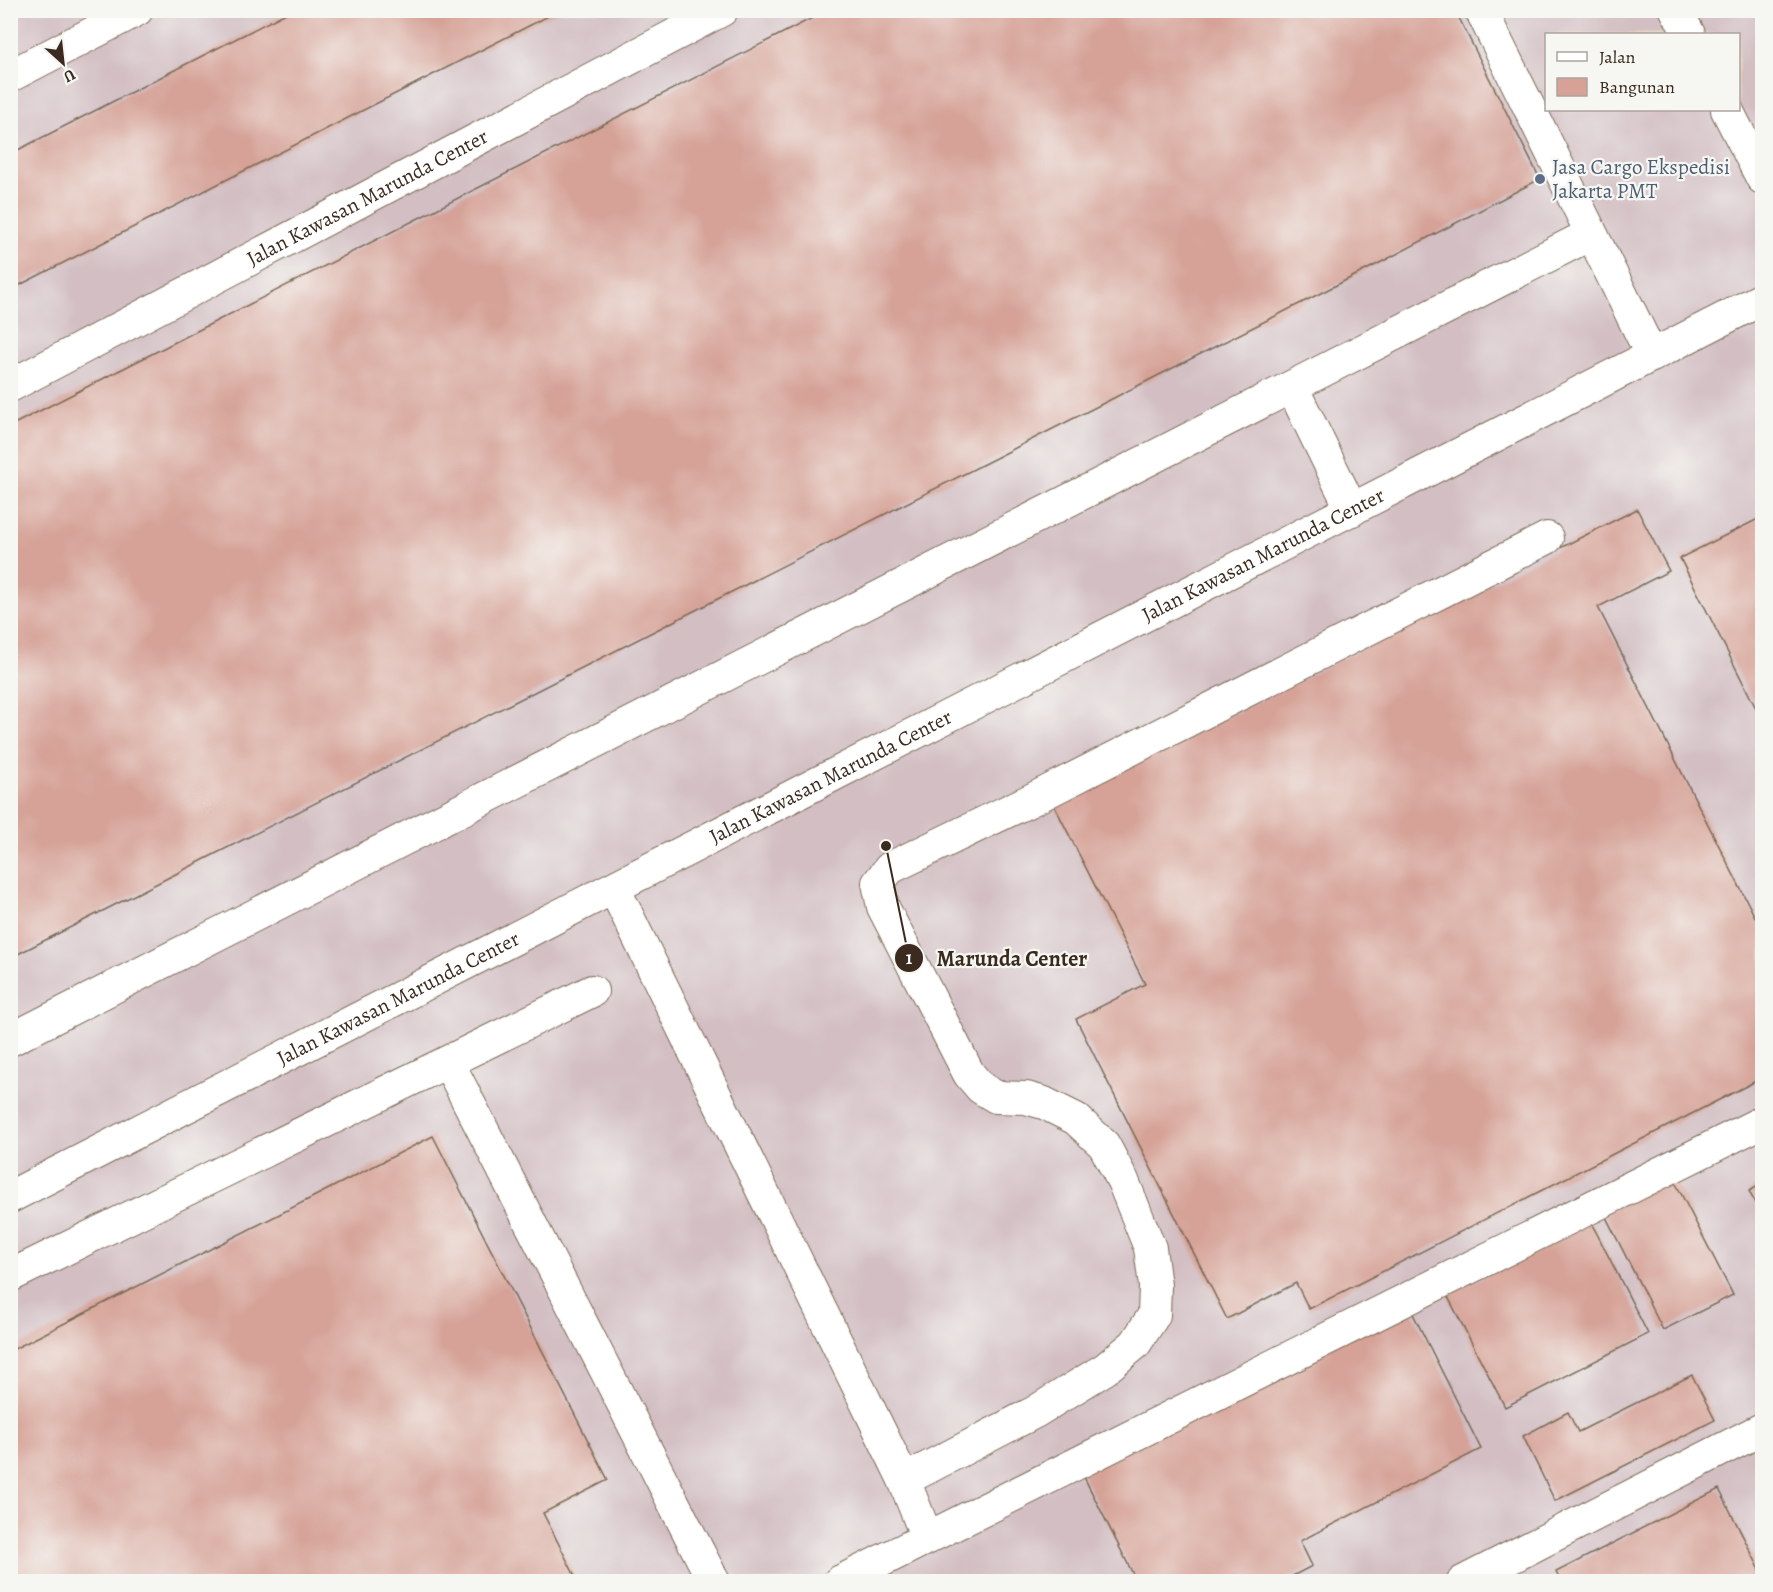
<svg xmlns="http://www.w3.org/2000/svg" width="1773" height="1592" font-family="Alegreya,serif">
<style>
.industrial{fill:#d2bec3;fill-rule:evenodd}
.building{fill:#d6a297}
.lines{fill:none;stroke-linecap:round;stroke-linejoin:round}
.minor-casing{stroke:#796954;stroke-width:34}
.minor{stroke:#fff;stroke-width:32}
.service-dot{fill:#5c6f8a;stroke:#f6f6f2;stroke-width:2}
.labels{text-anchor:middle;stroke-width:4.5;stroke-linejoin:round;paint-order:stroke}
.service-label{font-size:21px;fill:#4e5e75;stroke:#f6f6f2;text-anchor:start}
.street-label{font-size:21px;fill:#3b2a1e;stroke:#f6f6f2}
.leader{fill:none;stroke:#3b2a1e;stroke-width:2}
.callout-dot{fill:#3b2a1e;stroke:#f6f6f2;stroke-width:2}
.mark-label{font-size:18px;text-anchor:middle;font-weight:bold;fill:#fff}
.callout-label{font-size:22px;text-anchor:middle;font-weight:bold;fill:#3b2a1e;stroke:#f6f6f2;stroke-width:4.5;stroke-linejoin:round;paint-order:stroke}
</style>
<rect width="100%" height="100%" fill="#f6f6f2"/>
<filter id="ink" filterUnits="userSpaceOnUse"><feTurbulence type="fractalNoise" baseFrequency=".0167" numOctaves="2"/><feDisplacementMap in="SourceGraphic" scale="12" xChannelSelector="R" yChannelSelector="G"/><feConvolveMatrix kernelMatrix="1 2 1 2 8 2 1 2 1" color-interpolation-filters="sRGB"/></filter>
<filter id="wash" filterUnits="userSpaceOnUse"><feTurbulence type="fractalNoise" baseFrequency=".008" numOctaves="4" result="noise"/><feDisplacementMap in="SourceGraphic" scale="24" xChannelSelector="R" yChannelSelector="G"/><feGaussianBlur stdDeviation="1.35" result="paint"/><feColorMatrix in="noise" values="0 0 0 0 0 0 0 0 0 0 0 0 0 0 0 0 0 1.4 0 .05"/><feComposite in="paint" operator="in"/></filter>
<g filter="url(#wash)">
<rect width="100%" height="100%" fill="#ecddb9"/>
<!-- industrial -->
<path class="industrial" d="M11 11H1762V1581H11ZM1546 34H1738V110H1546Z"/>
<g id="blocks">
<!-- building -->
<path class="building" d="M292 10H560L10 290V154Z
M828 10H1455L1540 179 1370 268 10 958V426Z
M1637 509 1669 571 1598 607 1762 931V1078L1309 1309 1296 1283 1227 1319 1076 1019 1145 984 1054 805Z
M1762 517V720L1680 558Z
M433 1136 608 1480 543 1513 578 1582H10V1351Z
M1673 1178 1733 1295 1663 1330 1604 1213Z
M1762 1184V1217L1749 1191Z
M1591 1222 1648 1334 1505 1407 1447 1295Z
M1408 1304 1481 1449 1300 1541 1312 1566 1281 1582H1137L1081 1471Z
M1692 1375 1715 1420 1555 1501 1523 1436 1568 1412 1578 1432Z
M1719 1489 1762 1574V1582H1561L1556 1572Z"/>
</g>
</g>
<g filter="url(#ink)">
<use href="#blocks" fill-opacity="0" stroke="#796954" stroke-width="1.5"/>
<g class="lines">
<!-- minor casing -->
<g class="minor-casing">
<g id="minor">
<path d="M1481 10 1652 356"/>
<path d="M1676 10 1689 34"/>
<path d="M10 76 137 10"/>
<path d="M1727 110 1762 178"/>
<path id="s1" d="M10 386 722 10"/>
<path d="M1292 387 1352 510"/>
<path d="M614 888 904 1480 1035 1412 1105 1369 1135 1344 1154 1315 1155 1286 1150 1248 1123 1181 1104 1145 1076 1119 1044 1103 1026 1098 996 1097 981 1088 969 1074 883 907 878 883 890 868 1035 798 1547 538"/>
<path d="M10 1040 1591 234"/>
<path d="M448 1062 714 1582"/>
<path id="s2" d="M10 1197 1762 299"/>
<path d="M10 1276 592 991"/>
<path d="M904 1480 927 1538"/>
<path d="M839 1582 1762 1122"/>
<path d="M1463 1582 1762 1429"/>
</g>
</g>
<!-- minor -->
<use href="#minor" class="minor"/>
</g>
</g>
<!-- markers -->
<circle class="service-dot" cx="1540" cy="179" r="6"/>
<g class="labels">
<!-- service labels -->
<g class="service-label">
<text x="1552" y="174">Jasa Cargo Ekspedisi<tspan x="1552" dy="24">Jakarta PMT</tspan></text>
</g>
<!-- street labels -->
<g class="street-label">
<text dy="7" stroke="none"><textPath href="#s1" startOffset="404">Jalan Kawasan Marunda Center</textPath></text>
<text dy="7" stroke="none"><textPath href="#s2" startOffset="1408">Jalan Kawasan Marunda Center</textPath></text>
<text dy="7" stroke="none"><textPath href="#s2" startOffset="922">Jalan Kawasan Marunda Center</textPath></text>
<text dy="7" stroke="none"><textPath href="#s2" startOffset="436">Jalan Kawasan Marunda Center</textPath></text>
</g>
</g>
<!-- callouts -->
<path class="leader" d="M886 846L909 958"/>
<g class="callout-dot">
<circle cx="886" cy="846" r="6"/>
<circle cx="909" cy="958" r="15"/>
</g>
<g class="mark-label">
<text x="909" y="964">1</text>
</g>
<g class="callout-label">
<text x="1012" y="966">Marunda Center</text>
</g>
<!-- margin -->
<rect width="1773" height="1592" fill="none" stroke="#f6f6f2" stroke-width="36"/>
<!-- legend -->
<rect x="1545" y="33" width="195" height="78" fill="#f6f6f2" stroke="#aba49d" stroke-width="1.5"/>
<rect x="1557" y="52" width="30" height="9" fill="#ffffff" stroke="#aba49d" stroke-width="1.5"/>
<text x="1599" y="63" font-size="18" fill="#3b2a1e">Jalan</text>
<rect x="1557" y="78" width="30" height="18" fill="#d6a297" stroke="#aba49d" stroke-width="1.5"/>
<text x="1599" y="93" font-size="18" fill="#3b2a1e">Bangunan</text>
<!-- north arrow -->
<g transform="translate(63 63) rotate(153)" stroke="#f6f6f2" stroke-width="4.5" paint-order="stroke">
<path d="M0-4.5L10 22L0 15L-10 22Z" fill="#3b2a1e"/>
<text y="-9" font-size="16" font-weight="bold" text-anchor="middle" fill="#3b2a1e">U</text>
</g>
</svg>
